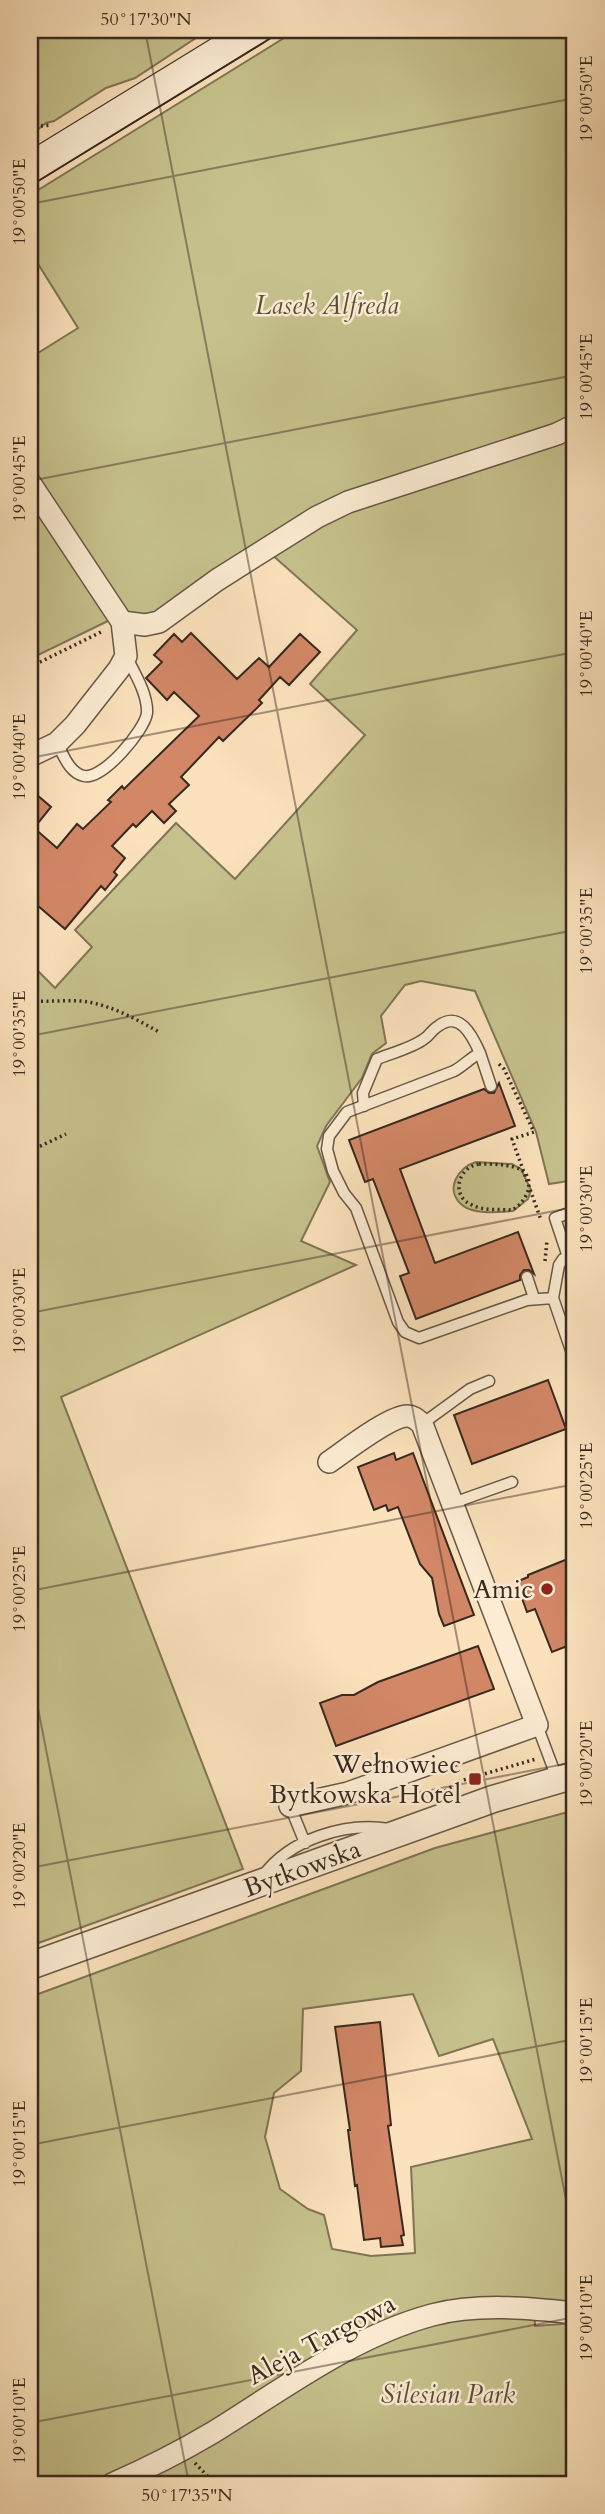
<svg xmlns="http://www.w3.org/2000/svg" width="605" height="2514" font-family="Cardo,serif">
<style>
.green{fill:#c6c18c;stroke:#7e7556;stroke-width:2;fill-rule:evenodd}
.building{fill:#d28767;stroke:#37291f;stroke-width:2}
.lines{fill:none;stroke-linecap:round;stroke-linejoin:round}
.service-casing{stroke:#685746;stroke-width:13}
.minor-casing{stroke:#685746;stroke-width:24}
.tertiary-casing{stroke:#685746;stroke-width:29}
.secondary-casing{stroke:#37291f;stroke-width:32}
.path{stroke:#37291f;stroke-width:3.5;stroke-dasharray:2 3.5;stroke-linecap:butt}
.service{stroke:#fcecd3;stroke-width:10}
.minor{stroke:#fcecd3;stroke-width:21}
.tertiary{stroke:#fcecd3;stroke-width:26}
.secondary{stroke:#fcecd3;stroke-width:30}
.tram{stroke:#37291f;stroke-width:2}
.ticks{fill:none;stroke:#37291f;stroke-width:2;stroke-opacity:0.45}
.poi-dot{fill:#8f2418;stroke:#fcecd3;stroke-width:2.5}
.labels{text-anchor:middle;stroke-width:5;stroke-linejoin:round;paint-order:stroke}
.park-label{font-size:26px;font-style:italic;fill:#5b4f3a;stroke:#fcecd3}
.poi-label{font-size:26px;fill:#37291f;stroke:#fcecd3;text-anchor:end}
.street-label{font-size:26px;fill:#37291f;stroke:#fcecd3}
.neatline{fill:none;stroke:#37291f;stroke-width:2.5}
.ticks-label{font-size:18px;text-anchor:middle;fill:#37291f}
</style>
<rect width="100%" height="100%" fill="#fbe2bc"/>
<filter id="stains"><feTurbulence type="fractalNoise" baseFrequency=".00286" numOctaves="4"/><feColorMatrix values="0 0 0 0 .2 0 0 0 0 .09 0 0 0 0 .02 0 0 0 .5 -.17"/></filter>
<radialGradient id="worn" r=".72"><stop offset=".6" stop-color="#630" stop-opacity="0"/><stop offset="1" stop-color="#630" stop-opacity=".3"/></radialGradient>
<!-- green -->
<path class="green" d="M30 30H208L135 78 106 88 54 121 46 123 30 136Z
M297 30H575V1180L549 1184 536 1132 475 991 421 981 405 985 381 1016 386 1043 372 1054 362 1078 326 1126 317 1146 330 1182 301 1241 356 1265 61 1397 243 1869 30 1946V963L55 988 92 947 75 930 176 823 235 879 365 735 310 684 357 630 261 545 164 615 130 617 118 609 30 470V358L78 328 30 251V195Z
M30 493 112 619 30 659Z
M476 1162 512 1164 521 1169 531 1190 528 1199 513 1211C499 1212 474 1215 462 1205 444 1190 458 1167 476 1162Z
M575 1810V2302H534L535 2326 575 2323V2484H30V1997L435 1848ZM413 1994 439 2056 493 2039 532 2139 411 2167 415 2253 371 2256 332 2249 324 2215 308 2209 280 2189 265 2137 274 2093 301 2071 303 2009Z"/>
<!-- building -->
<path class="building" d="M191 633 237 679 259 658 269 667 300 634 320 652 289 685 280 677 259 700 262 703 223 741 219 737 181 777 189 785 169 804 176 811 164 823 152 811 136 827 133 824 112 846 125 858 114 872 117 875 105 890 101 886 65 929 30 899V789L51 807 34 828 57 848 77 824 83 829 111 802 108 800 122 786 124 789 199 716 174 692 167 700 146 678 162 662 154 655 174 634 182 642Z
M499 1083 515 1126 400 1169 435 1263 518 1232 534 1274 529 1270H524L520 1275V1280L416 1319 400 1276 409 1273 373 1179 365 1182 349 1140 484 1089 489 1093H494Z
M548 1380 566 1429 472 1464 454 1415Z
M394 1453 396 1460 413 1453 474 1615 444 1626 439 1614 432 1578 420 1564 398 1507 388 1511 386 1505 374 1510 358 1467Z
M575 1556V1643L552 1652 535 1609 527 1612 516 1582 528 1577V1575Z
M478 1646 494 1689 336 1746 320 1703 342 1695H354L378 1682Z
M380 2022 391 2125 388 2126 404 2235 401 2236 403 2245 381 2247 380 2238 364 2240 357 2185 355 2186 348 2130H350L335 2027Z"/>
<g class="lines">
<!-- service casing -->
<g class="service-casing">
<path id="service" d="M57 743C63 754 69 773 84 776 103 780 145 730 147 713 148 694 134 672 126 656
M480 1053 491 1086
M364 1106 363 1093 377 1059C392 1053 412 1048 424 1039 429 1036 432 1030 437 1027 459 1009 472 1035 480 1053 473 1056 463 1066 454 1071L347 1112 329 1136 327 1149 333 1171 344 1193 356 1208 398 1322 405 1332 419 1338 527 1300 553 1298 575 1362
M568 1257 555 1218 575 1211
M527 1277 534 1298
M553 1298 559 1265 563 1259 575 1255
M422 1424 470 1389 489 1381
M453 1503 512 1482
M537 1725 558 1781
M290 1806 305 1843
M263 1876C290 1839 345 1822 389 1829"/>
</g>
<!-- minor casing -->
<g class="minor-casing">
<path id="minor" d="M30 483 122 622 126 656 119 669 75 725 57 743 30 756
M122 622 145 625 159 622 217 580 317 517 348 502 557 434 575 425
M290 1806 348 1793 537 1725 422 1424C417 1420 414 1416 407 1416 390 1416 345 1451 329 1462
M112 2484C146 2469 180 2452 212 2433 282 2390 351 2337 432 2315 477 2303 530 2308 575 2313"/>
</g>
<!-- tertiary casing -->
<g class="tertiary-casing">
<path id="tertiary" d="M30 1966 493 1799 575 1775"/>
</g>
<!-- secondary casing -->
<g class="secondary-casing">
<path id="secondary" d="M30 168 255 30"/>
</g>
<!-- path -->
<path class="path" d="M30 127 52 125
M30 667 103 631
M30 1001C47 1002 64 1000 81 1001 109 1004 134 1018 159 1032
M499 1064 504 1069 534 1132 512 1139 541 1220
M30 1151 66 1134
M479 1164C490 1164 503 1164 514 1167 538 1173 530 1200 512 1210 500 1209 483 1211 472 1205 450 1196 458 1167 479 1164Z
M545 1261 547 1240
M445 1791 460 1781 536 1759
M195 2463 215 2484"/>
<!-- service -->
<use href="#service" class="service"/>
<!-- minor -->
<use href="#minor" class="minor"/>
<!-- tertiary -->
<use href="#tertiary" class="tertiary"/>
<!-- secondary -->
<use href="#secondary" class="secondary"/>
<!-- tram -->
<path class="tram" d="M30 186 284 30"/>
</g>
<!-- ticks -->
<path class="ticks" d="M145 30 575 2246M30 204 575 98M30 481 575 375M30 758 575 652M30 1036 575 930M30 1313 575 1207M30 1591 575 1484M30 1667 189 2484M30 1868 575 1762M30 2145 575 2039M30 2423 575 2317"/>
<!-- markers -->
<g class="poi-dot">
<circle cx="547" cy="1589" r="7"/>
<rect x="468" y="1772" width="14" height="14" rx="3.5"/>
</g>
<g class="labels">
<!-- park labels -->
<g class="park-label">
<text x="327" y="314">Lasek Alfreda</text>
<text x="448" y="2403">Silesian Park</text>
</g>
<!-- poi labels -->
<g class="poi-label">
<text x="533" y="1598">Amic</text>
<text x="461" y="1773">Wełnowiec<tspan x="461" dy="30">Bytkowska Hotel</tspan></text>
</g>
<!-- street labels -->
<g class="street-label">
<text transform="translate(302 1868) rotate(-20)" y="9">Bytkowska</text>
<text transform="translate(321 2339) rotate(-28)" y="9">Aleja Targowa</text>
</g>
</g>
<!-- margin -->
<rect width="605" height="2514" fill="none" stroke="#fbe2bc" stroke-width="77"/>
<rect x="38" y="38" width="528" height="2438" class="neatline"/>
<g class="ticks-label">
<text x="146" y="25">50°17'30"N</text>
<text transform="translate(586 99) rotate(-90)" y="6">19°00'50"E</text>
<text transform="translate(19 202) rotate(-90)" y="6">19°00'50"E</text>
<text transform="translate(586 377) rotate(-90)" y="6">19°00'45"E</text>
<text transform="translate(19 479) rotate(-90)" y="6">19°00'45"E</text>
<text transform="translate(586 654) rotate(-90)" y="6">19°00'40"E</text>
<text transform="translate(19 757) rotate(-90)" y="6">19°00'40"E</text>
<text transform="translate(586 931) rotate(-90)" y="6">19°00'35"E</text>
<text transform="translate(19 1034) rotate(-90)" y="6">19°00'35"E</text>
<text transform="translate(586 1209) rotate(-90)" y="6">19°00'30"E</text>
<text transform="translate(19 1311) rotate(-90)" y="6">19°00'30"E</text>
<text transform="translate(586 1486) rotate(-90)" y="6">19°00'25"E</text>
<text transform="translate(19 1589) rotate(-90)" y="6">19°00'25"E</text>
<text transform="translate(586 1764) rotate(-90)" y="6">19°00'20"E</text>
<text transform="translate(19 1866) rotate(-90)" y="6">19°00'20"E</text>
<text transform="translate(586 2041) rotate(-90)" y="6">19°00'15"E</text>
<text transform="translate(19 2144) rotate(-90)" y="6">19°00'15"E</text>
<text transform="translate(586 2318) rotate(-90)" y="6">19°00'10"E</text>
<text transform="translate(19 2421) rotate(-90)" y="6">19°00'10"E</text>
<text x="187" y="2501">50°17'35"N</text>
</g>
<rect width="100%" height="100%" filter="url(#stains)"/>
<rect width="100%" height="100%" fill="url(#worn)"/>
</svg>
